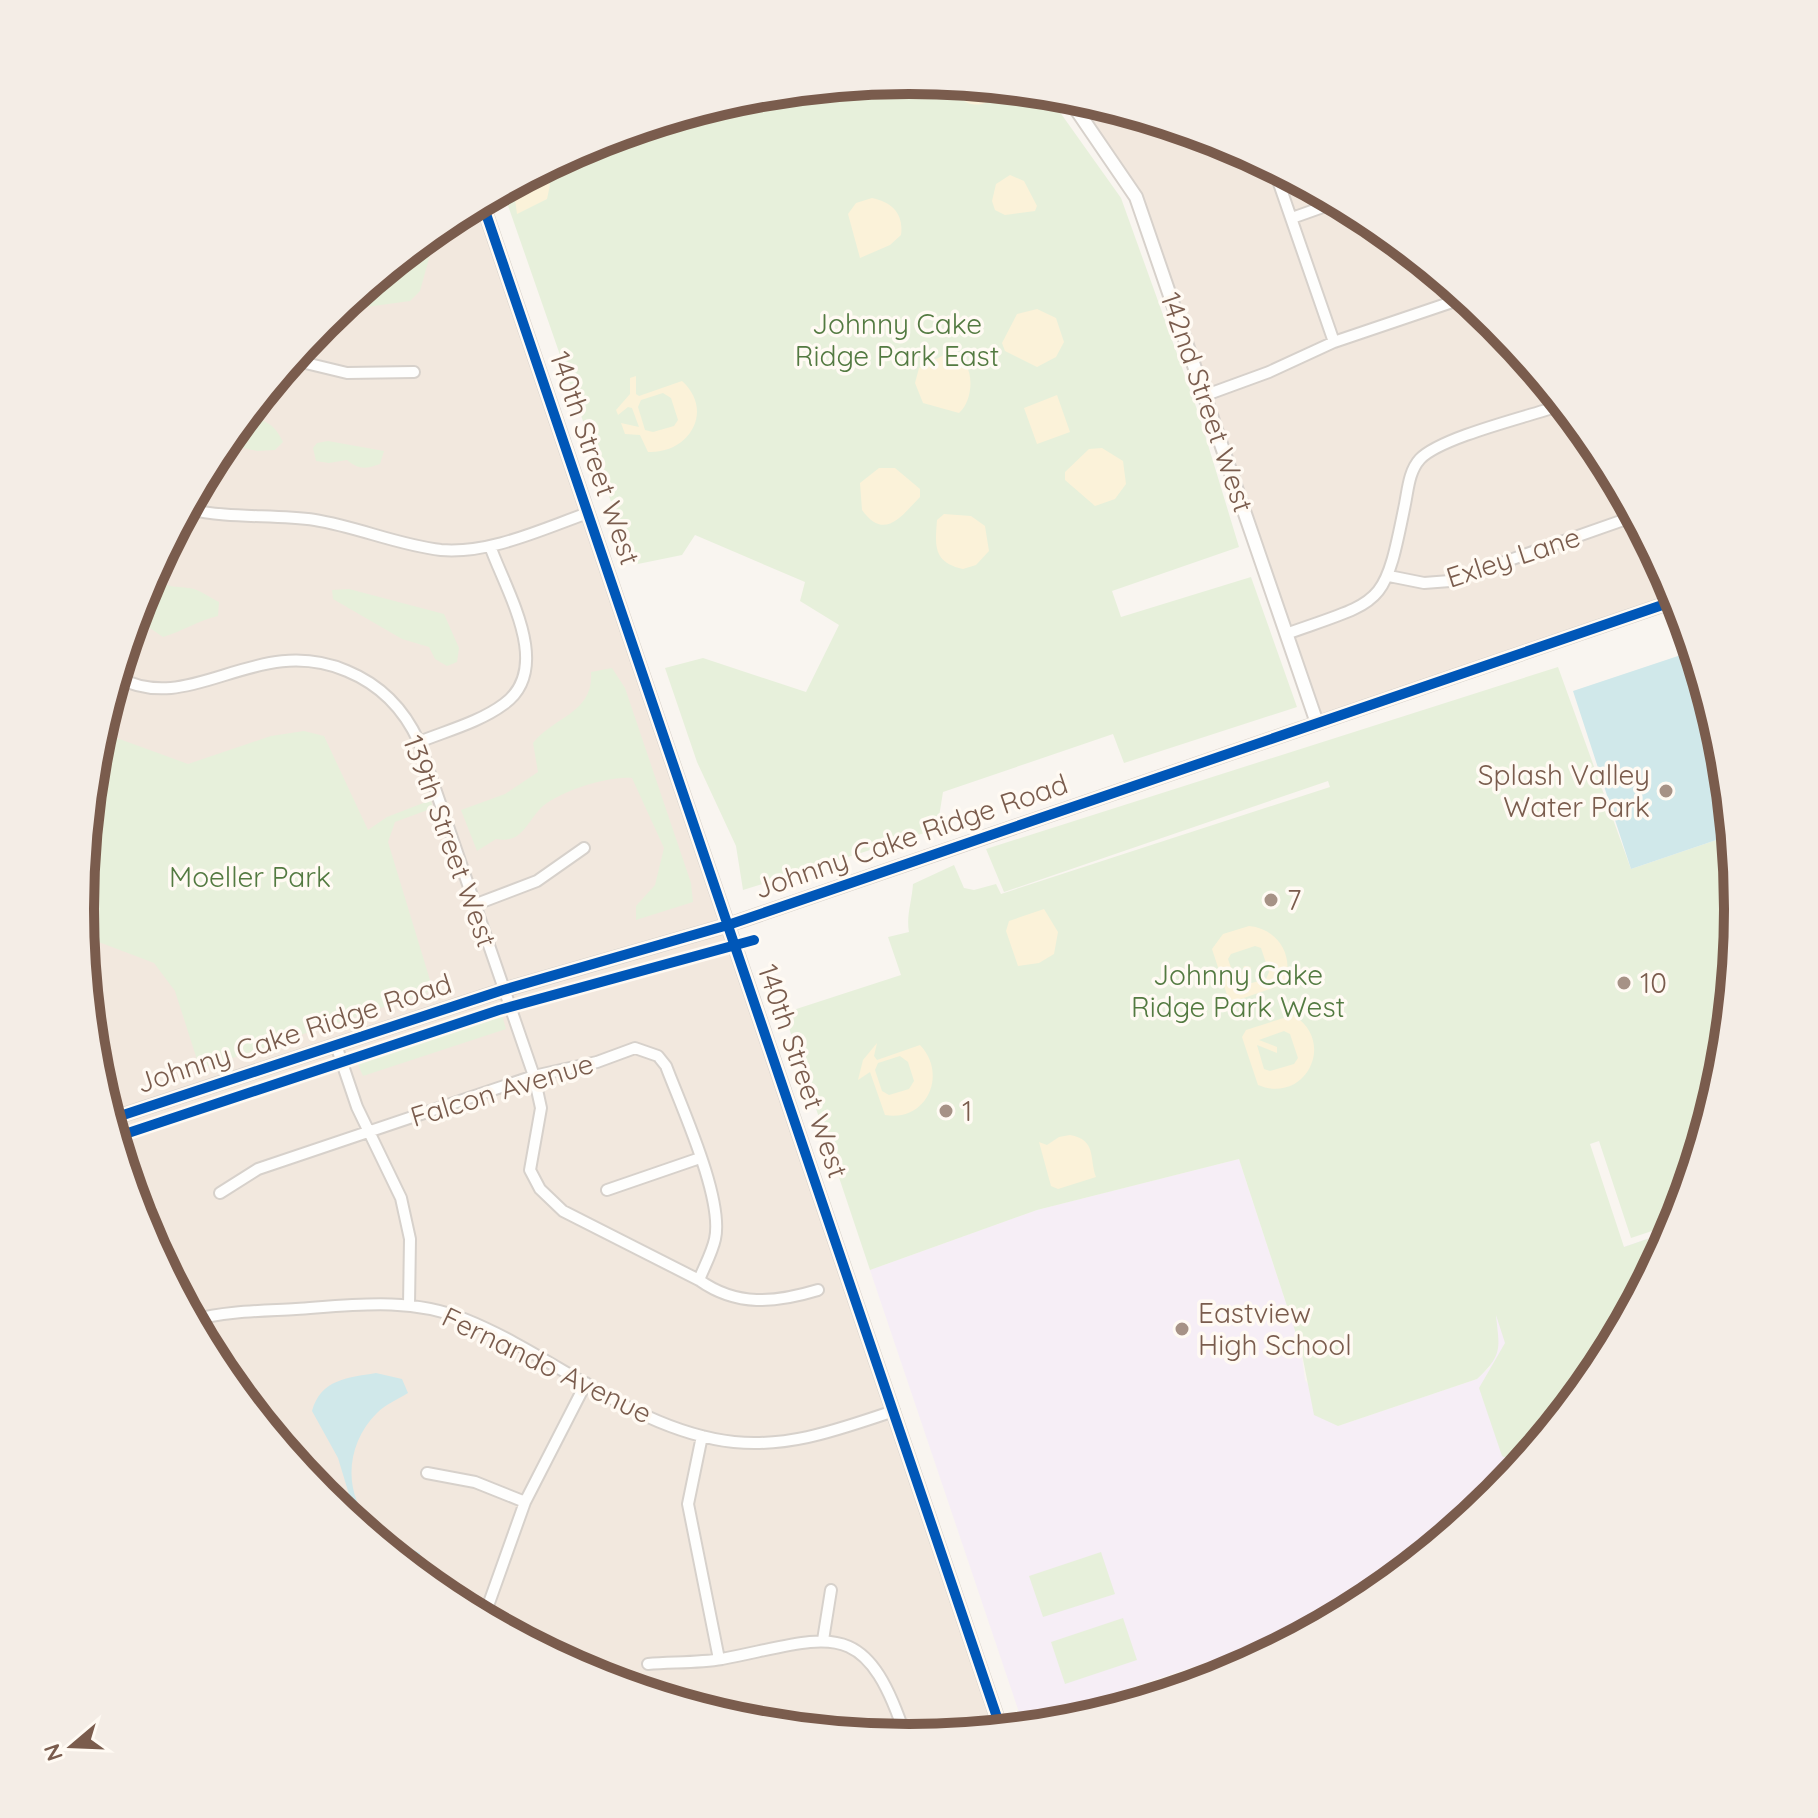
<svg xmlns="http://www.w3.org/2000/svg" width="1818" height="1818" font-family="Quicksand,sans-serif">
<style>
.residential{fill:#f2e8de}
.education{fill:#f6eef6}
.green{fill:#e7f0db}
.sand{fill:#fbf2d9;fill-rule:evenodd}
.water{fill:#d0e8ea}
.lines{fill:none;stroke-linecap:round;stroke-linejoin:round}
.minor-casing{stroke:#d7d1cb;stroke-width:14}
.tertiary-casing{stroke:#d7d1cb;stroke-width:16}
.minor{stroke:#fefefd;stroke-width:10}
.tertiary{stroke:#fefefd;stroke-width:12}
.cycleway-casing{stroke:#fffaf3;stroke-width:15}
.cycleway{stroke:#0057b8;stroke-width:10}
.poi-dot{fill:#a69286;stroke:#fffaf3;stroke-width:3}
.labels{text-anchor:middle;stroke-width:7;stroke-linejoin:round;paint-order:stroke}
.park-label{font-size:28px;fill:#537a41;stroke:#fffaf3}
.street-label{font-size:28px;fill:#7a5c4d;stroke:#fffaf3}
.poi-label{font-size:28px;fill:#7a5c4d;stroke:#fffaf3;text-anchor:start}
.rim{fill:none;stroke:#7a5c4d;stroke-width:10}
</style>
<rect width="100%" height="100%" fill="#f9f5f0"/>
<!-- residential -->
<path class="residential" d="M1071 96 1227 143 1370 220 1495 323 1599 449 1678 601 1317 723 1122 173Z
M482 202 1002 1729 909 1738 747 1722 591 1675 448 1598 322 1495 219 1369 143 1226 96 1070 80 909 96 747 143 591 220 448 323 322 449 219Z"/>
<!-- education -->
<path class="education" d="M1239 1159 1301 1349 1305 1380 1338 1426 1477 1379 1490 1367 1489 1293 1673 1230 1598 1370 1495 1495 1369 1599 1324 1623 1023 1724 870 1270 1037 1210Z"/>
<!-- green -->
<path class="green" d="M909 80 1047 94 1121 198 1199 415 1239 547 1112 591 1121 617 1251 577 1297 707 1124 763 1113 734 943 792 937 829 743 890 736 846 697 762 665 668 703 658 806 692 839 625 800 601 805 582 695 535 682 555 633 565 503 191 592 143 748 96Z
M416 246 431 251 420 291 410 301 337 311Z
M246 416C266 421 274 423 283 442L275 450 257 451 224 444Z
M328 441 384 451 380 464C366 469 359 470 347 460L329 463 316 461 313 448 317 443Z
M154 570C162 591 177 585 194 589 203 592 211 598 219 602L218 616C197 621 183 631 163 637L135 618Z
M349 589 444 614 459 648 457 662 447 666 435 659 429 647 402 639 333 599 332 590Z
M1558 667 1631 869 1731 835 1738 909 1722 1071 1676 1223 1631 1238 1599 1141 1590 1144 1624 1247 1673 1230 1598 1370 1520 1465 1502 1456 1479 1388 1505 1343 1496 1315C1499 1347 1504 1354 1477 1379L1338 1426 1314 1415 1301 1349 1239 1159 1037 1210 870 1270 784 1013 901 975 888 937 909 932C906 916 912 901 913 884L954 865 964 888 974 890 996 884 1001 894 1330 787 1328 781 1004 892 986 849Z
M612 668 625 688 691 883 693 902 636 920V906L655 885 664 848 632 778C611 775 560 791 543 806 526 822 523 844 496 839L477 851 461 810 505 794 538 772 533 743C555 716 594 713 591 672Z
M102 726 114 737 188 764 271 736 304 731 324 736 368 830 387 817 431 800 433 808 395 822 388 842 433 990 200 1069 175 991 154 963 83 936 80 909 96 747Z
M501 1012 506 1029 363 1076 356 1060Z
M1101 1552 1115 1594 1043 1617 1029 1576Z
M1123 1618 1137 1660 1065 1684 1051 1642Z"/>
<!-- sand -->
<path class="sand" d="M954 84 993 88 988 102C972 109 957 101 954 84Z
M541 170 550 185 547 199 517 214 513 185Z
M1010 175 1024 181 1037 206 1035 211 1005 215 995 210 992 201 996 184Z
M872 198C892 202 904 214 901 235L890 245 860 258 848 214 856 203Z
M1037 309 1056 318 1064 342 1056 357 1037 367 1005 351 1002 343 1017 314Z
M944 355 966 365C974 378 971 403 959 413L923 403 915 383 919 368Z
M636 376V394L639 396 682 381C715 411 689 454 648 452L640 435 625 434 621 423 639 427 632 408 628 407 618 415 616 410 630 394V378ZM663 393 671 398 678 420 674 426 653 432 645 430 638 407 641 400Z
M1057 395 1070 432 1037 444 1024 408Z
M1102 448 1123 461 1126 484 1115 499 1095 506 1065 480V472L1089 449Z
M879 468H895L920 489V497C902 515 885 542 862 510L860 483Z
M944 514 971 516 985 526 989 551 976 565 963 569C933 562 935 546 937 520Z
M1044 909 1058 932 1054 954 1039 963 1018 966 1006 931 1009 921Z
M1249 926C1279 929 1295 957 1284 984L1235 1001 1228 998 1212 949 1223 934ZM1255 946 1261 948 1269 972 1266 979 1241 986 1251 967 1244 966 1237 985 1228 959 1231 954Z
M1293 1015C1337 1041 1306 1105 1258 1085L1242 1037 1246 1030ZM1284 1031 1290 1034 1298 1058 1294 1064 1270 1071 1264 1069 1257 1045 1277 1053V1047L1259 1040Z
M877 1043 874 1056 877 1060 920 1045C948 1074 927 1122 885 1115L870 1072 858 1080 863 1060ZM900 1056 908 1062 914 1081 909 1089 889 1095 882 1091 875 1070 878 1063Z
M1070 1135C1097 1140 1089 1158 1096 1177L1058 1189 1051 1186 1039 1142 1047 1145 1059 1137Z"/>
<!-- water -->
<path class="water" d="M1693 651 1722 748 1731 835 1631 869 1573 691Z
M376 1373 402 1379 408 1393C397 1400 386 1404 377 1413 345 1444 341 1498 377 1529 390 1541 405 1545 420 1553L419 1574 358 1524 338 1458 312 1411C321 1379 347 1378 376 1373Z"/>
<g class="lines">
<!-- minor casing -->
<g class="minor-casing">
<path id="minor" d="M1274 169 1334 342
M1292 218 1337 202
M293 360 347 373 414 372
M1206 395 1269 372 1334 342 1464 298
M188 509C230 519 273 514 315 520 358 527 398 545 441 550 491 554 542 529 588 513
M1389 576 1424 583 1450 581 1635 516
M1286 634C1384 599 1384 609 1405 504 1408 489 1409 471 1420 459 1441 437 1530 416 1562 405
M117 677C192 718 255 632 347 671 381 685 404 709 419 742L534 1076 541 1108 530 1170 540 1189 563 1211 699 1280C737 1307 775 1303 818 1290
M419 742C446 731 480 722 504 704 554 668 506 591 490 546
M474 905 537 881 584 848
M336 1045 357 1107 401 1198 410 1239 409 1305
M607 1190 700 1158
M220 1193 258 1169 534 1076 597 1062 635 1048 658 1056 666 1066C681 1106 724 1199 715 1239 712 1253 704 1267 699 1280
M193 1320C226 1311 262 1311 296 1309 353 1305 410 1297 464 1319 555 1355 635 1431 734 1442 791 1448 842 1428 894 1411
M702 1436 688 1504 719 1659
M427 1473 475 1482 525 1502
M484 1617 525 1502 586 1383
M823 1640 831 1590
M648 1664C672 1662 698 1663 722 1659 830 1638 865 1612 906 1738"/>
</g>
<!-- tertiary casing -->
<g class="tertiary-casing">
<path id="tertiary" d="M1067 96 1136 197 1317 723
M482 202 1001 1729
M111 1119 503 990 728 925 1677 600
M1220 1677 1227 1674"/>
</g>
<!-- minor -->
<use href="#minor" class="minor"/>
<!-- tertiary -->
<use href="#tertiary" class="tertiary"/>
<!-- cycleway casing -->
<g class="cycleway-casing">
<path id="cycleway" d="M482 202 1001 1729
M111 1119 503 990 728 925 1677 600
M116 1137 499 1010 754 940"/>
</g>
<!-- cycleway -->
<use href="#cycleway" class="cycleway"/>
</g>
<!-- markers -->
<g class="poi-dot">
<circle cx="1666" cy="791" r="8"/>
<circle cx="1271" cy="900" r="8"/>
<circle cx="1624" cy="983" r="8"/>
<circle cx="946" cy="1111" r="8"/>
<circle cx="1182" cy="1329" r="8"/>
</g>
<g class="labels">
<!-- park labels -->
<g class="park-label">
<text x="897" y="334">Johnny Cake<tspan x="897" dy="32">Ridge Park East</tspan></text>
<text x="250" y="887">Moeller Park</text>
<text x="1238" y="985">Johnny Cake<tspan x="1238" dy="32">Ridge Park West</tspan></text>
</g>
<!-- street labels -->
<g class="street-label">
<text transform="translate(1207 402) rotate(71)" y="10">142nd Street West</text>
<text transform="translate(595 458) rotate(71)" y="10">140th Street West</text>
<text transform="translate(1513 557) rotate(-18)" y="10">Exley Lane</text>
<text transform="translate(911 836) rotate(-19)" y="10">Johnny Cake Ridge Road</text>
<text transform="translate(450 841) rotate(70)" y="10">139th Street West</text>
<text transform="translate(294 1033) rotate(-18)" y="10">Johnny Cake Ridge Road</text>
<text transform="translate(803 1071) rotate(71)" y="10">140th Street West</text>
<text transform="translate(502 1090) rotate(-17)" y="10">Falcon Avenue</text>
<text transform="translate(547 1365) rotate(26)" y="10">Fernando Avenue</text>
</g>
<!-- poi labels -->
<g class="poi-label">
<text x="1650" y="785" text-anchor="end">Splash Valley<tspan x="1650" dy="32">Water Park</tspan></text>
<text x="1287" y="910">7</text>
<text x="1640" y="993">10</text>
<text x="962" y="1121">1</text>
<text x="1198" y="1323">Eastview<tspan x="1198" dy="32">High School</tspan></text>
</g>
</g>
<!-- crop -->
<path d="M0 0H1818V1818H0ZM94 909a815 815 0 1 1 1630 0a815 815 0 1 1-1630 0Z" fill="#f4ede6" fill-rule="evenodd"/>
<path class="rim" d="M94 909a815 815 0 1 1 1630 0a815 815 0 1 1-1630 0Z"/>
<!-- north arrow -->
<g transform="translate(72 1746) rotate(251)" stroke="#fffaf3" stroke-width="6" paint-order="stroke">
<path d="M0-6L14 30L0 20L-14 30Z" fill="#7a5c4d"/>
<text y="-12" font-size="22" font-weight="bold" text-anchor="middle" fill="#7a5c4d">N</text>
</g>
</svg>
